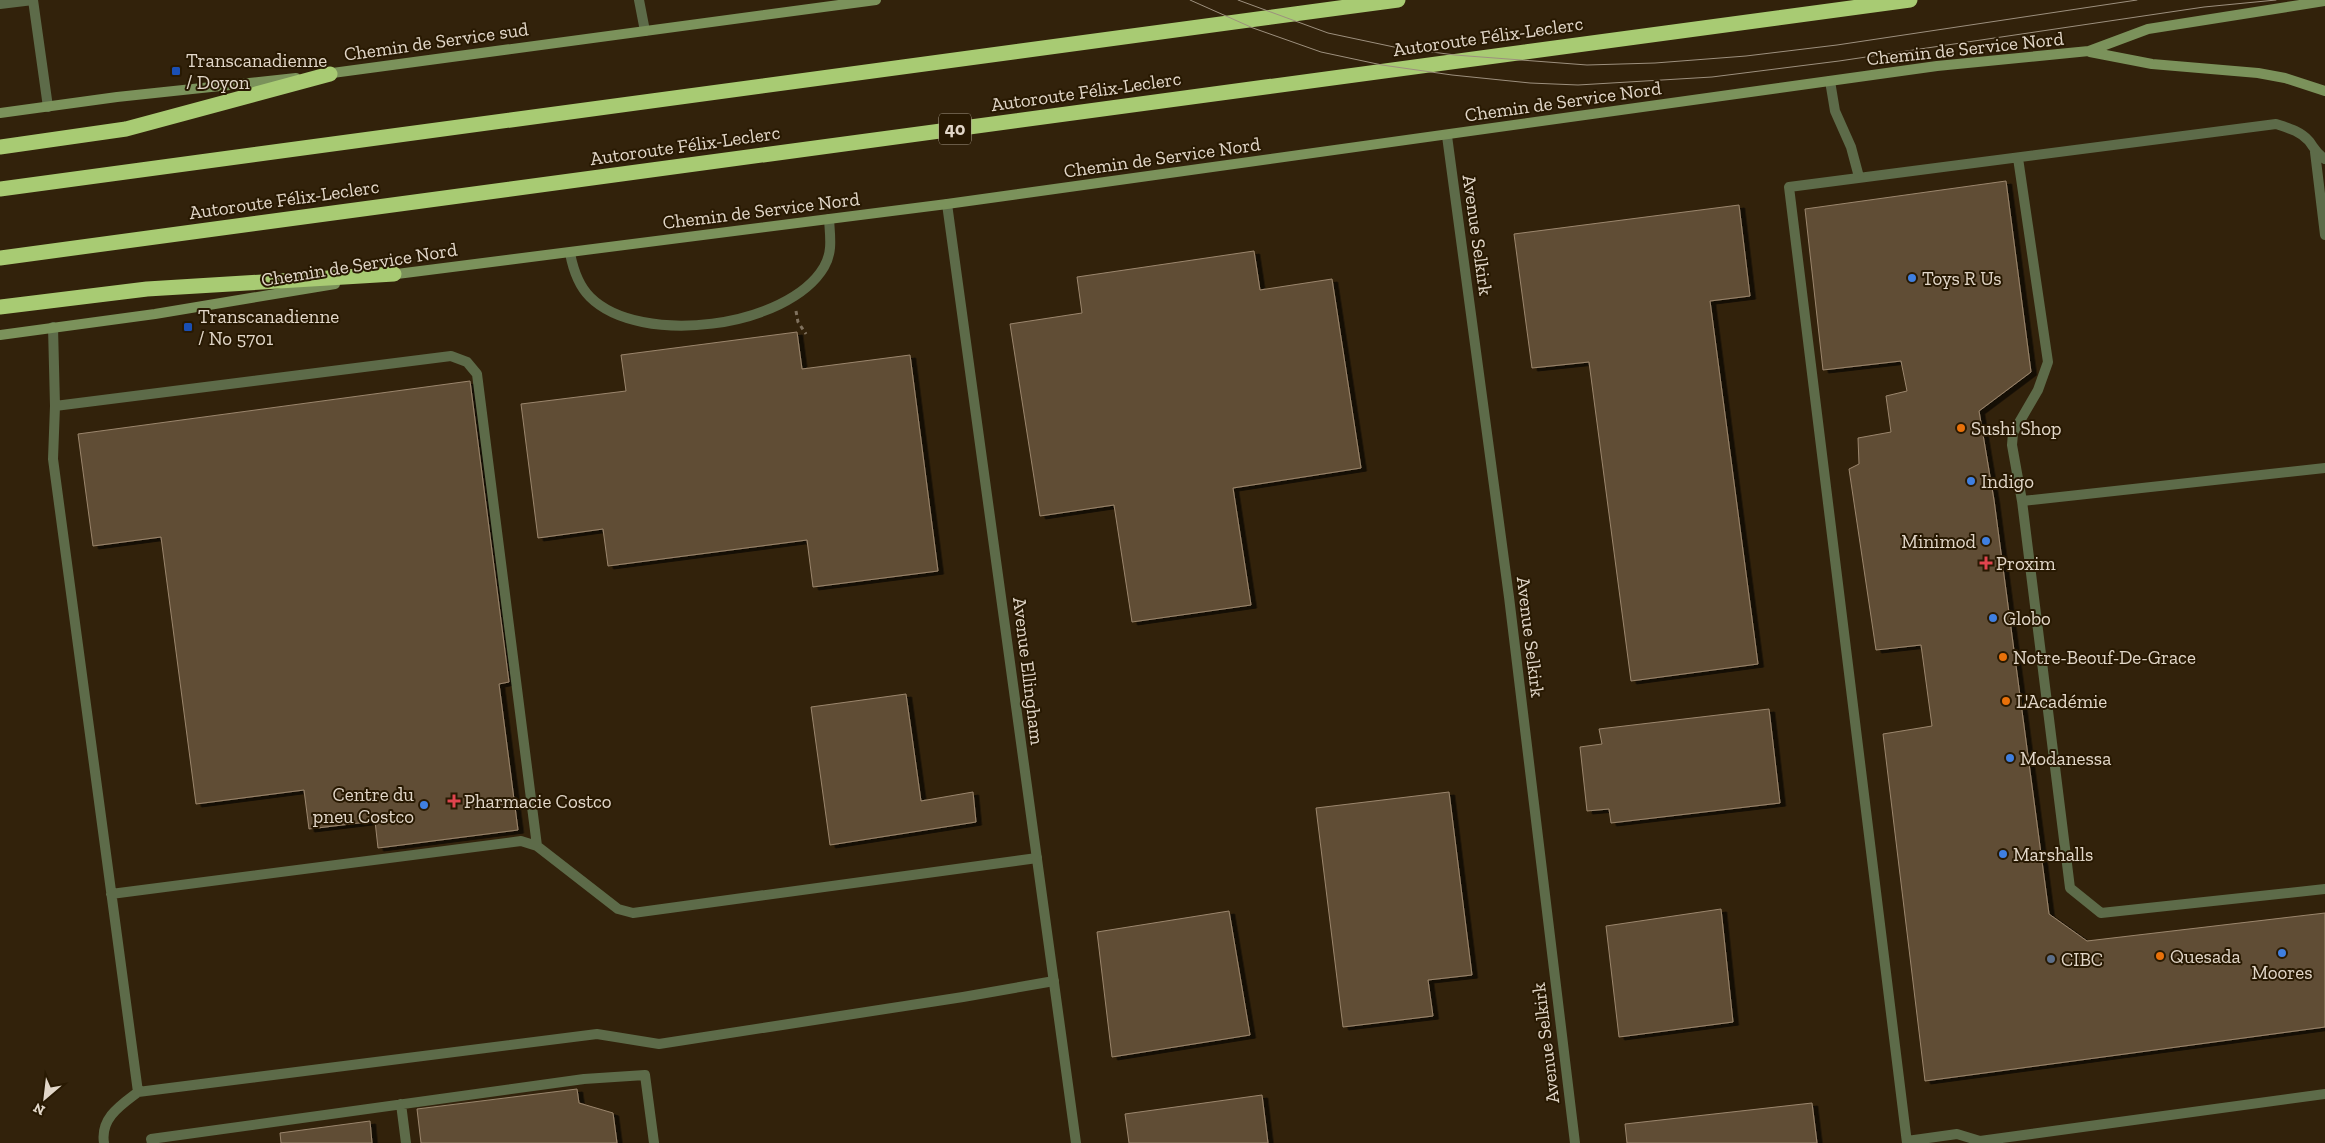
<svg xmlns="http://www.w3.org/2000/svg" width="2325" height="1143" font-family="'Zilla Slab',serif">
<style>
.building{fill:#614e36;stroke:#9b866d;filter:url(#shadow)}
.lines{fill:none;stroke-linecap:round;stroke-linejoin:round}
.path{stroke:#80725f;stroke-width:3;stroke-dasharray:4 4;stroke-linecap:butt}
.service{stroke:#5d6b49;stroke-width:10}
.minor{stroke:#5d6b49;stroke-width:10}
.secondary{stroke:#7b925b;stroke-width:10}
.motorway{stroke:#a8cb73;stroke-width:15}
.tram{stroke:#9d907e;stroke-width:1}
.transit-dot{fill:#1a4fb4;stroke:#281902;stroke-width:2}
.shop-dot{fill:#3f7fe0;stroke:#281902;stroke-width:2}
.food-dot{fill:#e8710a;stroke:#281902;stroke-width:2}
.health-dot{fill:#e0444e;stroke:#281902;stroke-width:2}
.service-dot{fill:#5c6f8a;stroke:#281902;stroke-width:2}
.labels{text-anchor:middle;stroke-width:4;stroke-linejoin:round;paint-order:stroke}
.shield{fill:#281902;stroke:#aa9e8d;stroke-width:1}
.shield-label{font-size:18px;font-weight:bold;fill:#e2d7c9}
.street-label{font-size:19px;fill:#e2d7c9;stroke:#281902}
.poi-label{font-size:19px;fill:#e2d7c9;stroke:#281902;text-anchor:start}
</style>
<defs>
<filter id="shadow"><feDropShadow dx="5.5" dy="3" stdDeviation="0" flood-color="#0009"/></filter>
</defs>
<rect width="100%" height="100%" fill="#32220b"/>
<!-- building -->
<path class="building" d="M2006 181 2031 372 1979 411 1994 500 2049 914 2087 941 2325 913V1027L1925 1081 1883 734 1932 726 1921 645 1876 650 1849 469 1859 464 1858 438 1891 432 1886 396 1907 391 1901 361 1823 370 1805 209Z
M1739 205 1750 296 1710 301 1758 664 1631 681 1589 362 1532 368 1514 234Z
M1254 251 1260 290 1332 279 1361 468 1233 488 1251 605 1132 622 1114 505 1040 516 1010 324 1082 313 1077 277Z
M797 332 802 369 910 355 938 571 813 587 807 540 608 566 603 529 538 538 521 404 626 391 621 355Z
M470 381 509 682 499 684 518 830 378 848 375 821 309 829 304 790 196 804 161 537 93 546 78 434Z
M906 694 921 801 973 792 976 822 830 845 811 707Z
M1769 709 1780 803 1611 823 1609 809 1587 811 1580 747 1602 744 1599 729Z
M1449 792 1472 975 1428 980 1433 1016 1343 1027 1316 808Z
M1721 909 1733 1022 1619 1037 1606 926Z
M1229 911 1250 1035 1112 1057 1097 932Z
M577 1089 579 1103 613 1113 617 1143H421L417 1109Z
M1262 1095 1268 1143H1129L1125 1114Z
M1812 1103 1817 1143H1627L1625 1124Z
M370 1121 372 1143H281L280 1133Z"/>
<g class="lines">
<!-- path -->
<path class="path" d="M796 311 798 322 806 334"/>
<!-- service -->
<path class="service" d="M639 0 645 31
M0 4 33 0
M1830 81 1835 111 1851 147 1859 177
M2315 152 2325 235
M2018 158 2048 362 2038 390 2013 433 2012 445 2022 501 2070 888 2101 913 2325 889
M570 253C573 269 578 285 590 297 640 347 788 328 824 267 833 252 830 236 829 219
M53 327 55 406 53 459 138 1092C121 1105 100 1118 104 1143
M55 406 451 356 467 362 477 374 537 846
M2022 501 2325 468
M111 894 521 841 537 846 618 909 633 913 1037 858
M138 1092 597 1034 659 1044 963 997 1054 981
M401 1104 406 1143
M1907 1141 1957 1134 1980 1141 2325 1094
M152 1143 151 1139 584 1079 645 1075 654 1143
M1907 1143 1789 187 2276 124C2288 128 2300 131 2309 141 2315 149 2316 153 2325 159"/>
<!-- minor -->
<path class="minor" d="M33 0 48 107
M1447 136 1509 597 1575 1143
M947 204 1076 1143"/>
<!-- secondary -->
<path class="secondary" d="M2090 52 2152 64 2258 73 2285 78 2325 91
M325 74 876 0
M0 113 117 97 296 78
M389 275 947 204 1937 66 2089 51 2148 29 2325 1
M0 335 155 314 335 284"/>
<!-- motorway -->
<path class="motorway" d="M0 147 126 129 330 74
M0 189 1398 0
M0 258 1910 0
M0 307 147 289 394 274"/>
<!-- tram -->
<path class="tram" d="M1190 0 1253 28 1321 52 1382 65 1452 75 1530 83 1578 85 1712 77 1839 61 2204 7 2276 0
M1238 0 1328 33 1394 47 1455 55 1587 65 1655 63 1746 56 1837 45 2137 0"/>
</g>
<!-- markers -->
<g class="transit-dot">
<rect x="171" y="66" width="10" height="10" rx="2.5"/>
<rect x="183" y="322" width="10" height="10" rx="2.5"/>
</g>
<g class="shop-dot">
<circle cx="1912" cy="278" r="5"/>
<circle cx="1971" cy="481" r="5"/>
<circle cx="1986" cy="541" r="5"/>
<circle cx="1993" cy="618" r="5"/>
<circle cx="2010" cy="758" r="5"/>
<circle cx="424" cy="805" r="5"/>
<circle cx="2003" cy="854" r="5"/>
<circle cx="2282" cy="953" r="5"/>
</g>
<g class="food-dot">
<circle cx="1961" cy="428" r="5"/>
<circle cx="2003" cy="657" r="5"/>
<circle cx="2006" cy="701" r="5"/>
<circle cx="2160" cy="956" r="5"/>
</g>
<g class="health-dot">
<path d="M1983.5 555.5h5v5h5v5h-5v5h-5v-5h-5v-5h5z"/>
<path d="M451.5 793.5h5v5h5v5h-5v5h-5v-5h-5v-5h5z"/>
</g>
<circle class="service-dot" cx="2051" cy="959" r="5"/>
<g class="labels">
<!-- shield labels -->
<rect class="shield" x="939" y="113.5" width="32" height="31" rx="4"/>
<g class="shield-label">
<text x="955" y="135">40</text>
</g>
<!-- street labels -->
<g class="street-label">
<text transform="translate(1488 36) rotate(-8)" y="7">Autoroute Félix-Leclerc</text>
<text transform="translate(436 41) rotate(-8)" y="7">Chemin de Service sud</text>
<text transform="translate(1965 48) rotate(-6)" y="7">Chemin de Service Nord</text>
<text transform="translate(1086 91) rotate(-8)" y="7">Autoroute Félix-Leclerc</text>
<text transform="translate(1563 101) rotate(-8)" y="7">Chemin de Service Nord</text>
<text transform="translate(685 145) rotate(-8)" y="7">Autoroute Félix-Leclerc</text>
<text transform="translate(1162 157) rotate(-8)" y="7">Chemin de Service Nord</text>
<text transform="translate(284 199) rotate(-8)" y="7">Autoroute Félix-Leclerc</text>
<text transform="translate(761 210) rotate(-7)" y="7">Chemin de Service Nord</text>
<text transform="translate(1478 235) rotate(82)" y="7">Avenue Selkirk</text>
<text transform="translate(359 264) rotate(-9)" y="7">Chemin de Service Nord</text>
<text transform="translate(1531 637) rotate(83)" y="7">Avenue Selkirk</text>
<text transform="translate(1029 671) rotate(83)" y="7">Avenue Ellingham</text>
<text transform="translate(1545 1043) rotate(-97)" y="7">Avenue Selkirk</text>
</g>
<!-- poi labels -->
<g class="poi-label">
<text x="186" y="67">Transcanadienne<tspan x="186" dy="22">/ Doyon</tspan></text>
<text x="1922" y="285">Toys R Us</text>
<text x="198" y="323">Transcanadienne<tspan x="198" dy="22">/ No 5701</tspan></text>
<text x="1971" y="435">Sushi Shop</text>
<text x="1981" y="488">Indigo</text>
<text x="1976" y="548" text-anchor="end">Minimod</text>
<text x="1996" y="570">Proxim</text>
<text x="2003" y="625">Globo</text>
<text x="2013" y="664">Notre-Beouf-De-Grace</text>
<text x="2016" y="708">L'Académie</text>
<text x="2020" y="765">Modanessa</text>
<text x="414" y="801" text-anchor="end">Centre du<tspan x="414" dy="22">pneu Costco</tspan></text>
<text x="464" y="808">Pharmacie Costco</text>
<text x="2013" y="861">Marshalls</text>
<text x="2170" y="963">Quesada</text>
<text x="2061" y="966">CIBC</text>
<text x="2282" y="979" text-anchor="middle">Moores</text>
</g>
</g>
<!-- north arrow -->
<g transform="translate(45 1098) rotate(208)" stroke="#281902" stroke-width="4" paint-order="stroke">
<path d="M0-4L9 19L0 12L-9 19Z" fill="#e2d7c9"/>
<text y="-8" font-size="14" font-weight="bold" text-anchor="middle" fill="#e2d7c9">N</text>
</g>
</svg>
